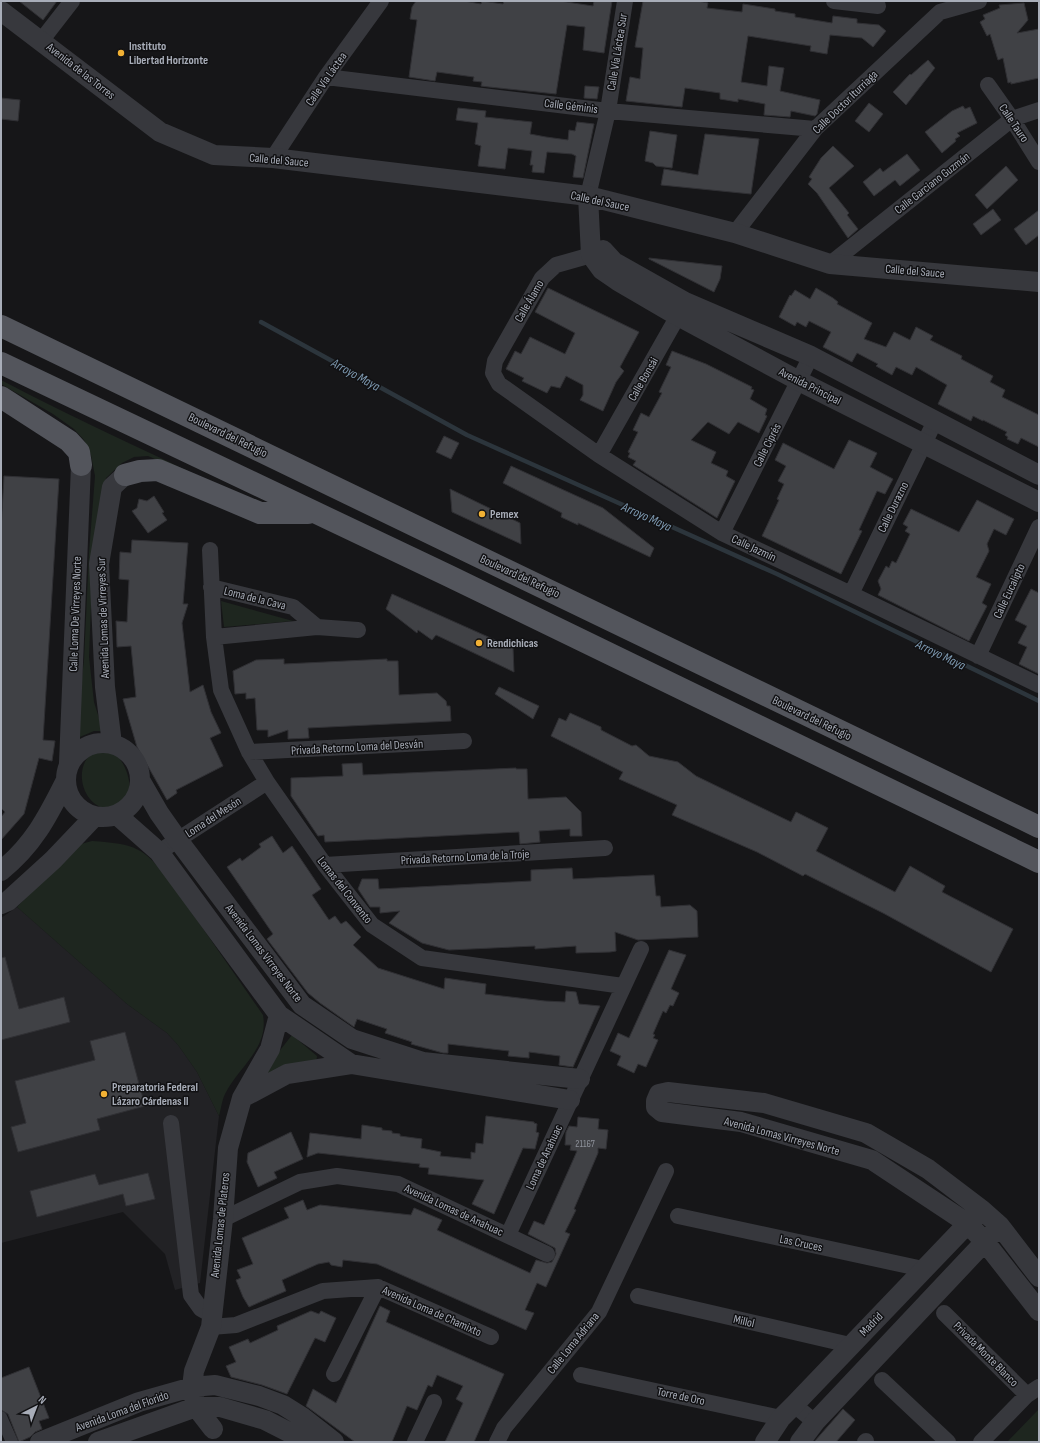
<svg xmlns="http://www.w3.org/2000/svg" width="1040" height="1443" font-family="'Sofia Sans Condensed',sans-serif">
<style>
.built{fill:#222225}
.green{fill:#1e261f}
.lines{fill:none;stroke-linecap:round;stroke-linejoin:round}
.stream{stroke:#2c353c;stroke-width:4.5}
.building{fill:#404145;stroke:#303034}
.pedestrian{stroke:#37383d;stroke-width:12}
.minor{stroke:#37383d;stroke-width:16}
.tertiary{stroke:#37383d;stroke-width:20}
.primary{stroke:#53555c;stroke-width:22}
.poi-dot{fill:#f2b134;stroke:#111113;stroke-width:1.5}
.labels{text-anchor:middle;stroke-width:3;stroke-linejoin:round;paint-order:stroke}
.number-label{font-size:10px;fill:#8e929b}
.poi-label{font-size:12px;font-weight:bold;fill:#a8adb8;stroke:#111113;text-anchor:start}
.street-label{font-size:12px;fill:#a8adb8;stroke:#111113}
.water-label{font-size:13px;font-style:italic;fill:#7f9bb3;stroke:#111113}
</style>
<rect width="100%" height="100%" fill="#161618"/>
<!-- built -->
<path class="built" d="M17 907 127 1004 167 1033 178 1045 197 1072 219 1116 200 1283 175 1290 165 1254 123 1212 1 1243V918Z"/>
<!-- green -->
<path class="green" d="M1 380C87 425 177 465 264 507L148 456 134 457 122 463 106 478 102 493 93 553 89 657 94 702 103 731H94L75 739 84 660 89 553 95 476 91 455 84 440 74 429 53 414 1 384Z
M221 601 293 621 224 627Z
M103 749C106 750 111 751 114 753 129 764 140 804 114 808 86 813 71 772 91 754 94 752 99 751 103 749Z
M92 841C136 844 143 847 170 881L263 1015C269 1049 238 1067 225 1094 222 1100 221 1109 219 1116L197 1072 178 1045 167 1033 127 1004 17 907 75 848 81 844Z
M292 1035 317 1056 316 1064 259 1077Z
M1039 1409V1442H1007Z"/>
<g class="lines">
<!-- stream -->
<path class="stream" d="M261 322 467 435 777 574 1039 701"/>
</g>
<!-- building -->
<path class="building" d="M19 1H57L43 20Z
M416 1H464L481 4 482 1 503 4 504 1H560L593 6 594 1H612L604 53 583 50 585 27 567 25 556 94 489 87 481 86 482 82 473 81 474 77 437 72 435 81 409 77 417 20 410 19 412 7Z
M643 1H698L708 3 707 8 742 12 743 4 775 9V11L795 14V17L832 23 833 16 857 19V23L879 25 886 31 873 47 862 38 830 35 827 54 810 51 811 46 748 36 741 82 767 86 769 66 784 68 780 91 820 100 817 114 815 116 791 111 790 117 764 115 765 104 738 99V102L720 99V93L685 88 682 107 626 101 630 77 640 79 643 48 635 47Z
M1024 3 1028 20 1017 33 1039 29V78L1011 84V82L1008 83 1003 58 998 60 990 34 987 36 980 22 985 19 983 15 1000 8 999 5Z
M928 60 935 68 906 105 893 92 910 74 911 75Z
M585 86 599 87 597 99 584 98Z
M1 98 20 100 18 121 1 119Z
M869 103 883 114 869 132 855 121Z
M963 106 965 109 970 107 977 123 957 133 960 136 955 139 956 141 942 153 925 132 952 111Z
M458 108 486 111 485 117 532 122 530 134 546 137 568 140 569 130 575 131 577 122 594 124 583 178 573 177 576 156 572 154 547 152 544 173 532 172 533 165H530L532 151 508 148 505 169 478 166 481 146 475 144 478 123 456 120Z
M650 131 677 135 672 168 656 166 653 163 645 161Z
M705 134 759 139 751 194 661 185 664 169 698 175Z
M833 146 854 166 829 188 849 213 847 215 858 229 848 238 817 193 808 184 812 179 809 177 821 158Z
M907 154 920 170 900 186 895 180 874 196 863 182 880 168 883 172Z
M1006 166 1018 180 987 209 975 195Z
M993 209 1001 220 981 235 973 224Z
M1039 210V235L1026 245 1014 229Z
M649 258 722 266 720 279 714 292 649 259Z
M548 288 639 332 620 367 624 371 616 382 603 411 580 400 583 395V385L566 376 560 388 551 386 547 393 522 381 524 378 506 369 515 351 521 354 530 337 565 354 575 333 535 312Z
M816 288 833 298 838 302 837 304 872 323 864 339 886 347 894 332 910 340 916 327 933 336 930 340 962 356 961 359 993 376 990 382 1005 390 1002 397 1039 415V447L1021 438 1018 444 1007 439 1008 437 1005 435 1007 432 983 420V421L973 416 971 421 938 404 947 385 916 367 912 375 896 367 892 375 876 366 878 364 857 353 852 362 823 347 831 332 809 321 806 327 797 322 795 326 779 317 790 295 791 296 795 290 810 299Z
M672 351 706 364 752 387 751 389 754 390 750 399 767 409 765 415 767 416 759 433 738 422 729 434 708 422 691 440 716 452 711 463 728 471 726 476 735 481 717 518 633 465 636 461 628 457 630 453 628 452 638 432 633 430 641 413 649 417 662 393 659 392 671 367 666 365Z
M444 436 459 443 451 459 436 452Z
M849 440 877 453 870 467 893 479 885 494 877 491 859 530 862 531 841 574 762 536 779 500 777 499 784 484 778 481 786 466 775 460 783 443 834 469Z
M511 466 603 508 654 548 650 557 578 523V525L561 517 562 513 503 483Z
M4 476 59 479 43 740 55 741 52 761 39 758 24 814 1 840V817L5 812 1 808V530Z
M450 489 520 523 521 544 452 512Z
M154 496 164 512 162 513 167 520 148 533 132 511 137 508 139 499 147 501Z
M977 500 1014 519 1006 535 994 529 987 544 989 551 976 577 991 584 982 603 987 606 969 641 878 595 881 589 878 581 886 566 889 568 892 561 896 563 910 534 905 531 908 527 903 524 911 509 959 532Z
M132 540 188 543 183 604H188L182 623 190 692 203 685 211 712 221 733 210 738 223 766 176 790 177 793 167 800 137 747 123 699 136 697 131 646 117 647 116 621 127 622 129 580 119 579 120 552 131 553Z
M1031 589 1039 593V674L1019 664 1027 647 1018 643 1027 626 1015 620Z
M392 594 513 648 514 672 436 635 432 640 418 630 417 633 386 609Z
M284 659V664L387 659V661H398L399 695 437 693 446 701 447 706H450L451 721 308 728 309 738 288 739V730L268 737V730H257L255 698 246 699V693L235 694 233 671 256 660Z
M499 687 539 706 533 719 495 694Z
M570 713 601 727V730L632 746 636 745 649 756 678 762 696 776 791 822 796 812 828 828 816 851 895 892 910 866 945 886 942 892 1013 929 991 972 883 913 805 874 803 876 757 852 672 815 677 805 619 779 623 772 551 736 559 718 566 721Z
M362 763 363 775 516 768V769H527L528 799 566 797 581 812 582 836H570V829L539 831 540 842 520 844 519 832 325 842 324 835 318 836 291 796V778L343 776 342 764Z
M272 836 283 853 292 846 321 889 312 895 329 920 335 916 341 924 346 921 361 937 353 945 378 968 444 989 445 978 486 984 485 994 545 1001 565 1002 566 991 576 992 579 1004 600 1006 573 1067 559 1065 560 1056 529 1052V1058L508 1056 509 1051 448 1044V1053H443L411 1044 412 1042 385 1033 387 1029 357 1019 354 1027 320 1003 308 993 267 939 273 934 227 867 240 858 242 861 261 847 259 844Z
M572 868 573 879 654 875 656 896H660L661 907 690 905 697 911 698 937 638 940 615 932 616 951 610 952 576 953V946L535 949V946L449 950 422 943 389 923 400 911 380 913V907H370L358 889 362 879H378L379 889 531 881V870Z
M669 950 686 955 671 989 679 993 673 1006 670 1005 666 1013 663 1011 653 1034 655 1035 653 1038 658 1040 646 1067 638 1064 634 1073 617 1065 621 1056 610 1051 618 1033 629 1038Z
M5 957 19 1009 64 997 70 1022 1 1040V958Z
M125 1032 145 1106 97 1119 100 1130 18 1152 11 1127 26 1123 15 1081 95 1060 90 1041Z
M486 1116 534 1122V1123L537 1124 536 1132 539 1133 535 1149 523 1148 494 1214 472 1204 484 1180 428 1174 429 1168 419 1167 420 1164 410 1163 318 1153 307 1157 310 1133 361 1139 362 1125 382 1128V1130L392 1131V1133L400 1134V1136L422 1139 421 1148 441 1152 440 1156 471 1159V1152L475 1153 476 1143 483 1144Z
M578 1117 599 1119 598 1129 608 1130 606 1149 598 1148V1153L574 1209 576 1210 565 1232 570 1234 546 1287 537 1283 525 1310 534 1313 526 1330 377 1264 343 1260 342 1267 331 1265 329 1262 318 1264 282 1280 286 1291 260 1302 249 1307 243 1297 236 1280 241 1278 237 1270 253 1264 242 1238 289 1218 284 1208 303 1200 307 1210 320 1205 411 1215 414 1208 442 1220 437 1230 530 1273 536 1260 547 1263 552 1262 556 1254 555 1248 528 1234 534 1221 544 1225 570 1167 577 1151 570 1150 571 1145H565L566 1132 569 1126 577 1127Z
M291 1132 303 1159 274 1172 277 1178 258 1187 247 1162 248 1153Z
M148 1173 155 1199 126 1206 123 1194 37 1217 30 1191 95 1174 99 1185Z
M380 1306 390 1311 386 1322 504 1374 474 1442H445L463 1403 456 1399 463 1386 437 1375 432 1387 428 1385 417 1410 407 1406 392 1442H355L306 1406 313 1389 336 1403Z
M311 1311 319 1314 321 1311 336 1318 325 1342 315 1338 287 1394 262 1385 231 1377 226 1366 236 1362 229 1347 248 1339 250 1343 278 1330 277 1326Z
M29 1367 49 1418 39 1421 42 1429 35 1432 30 1437 19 1442 8 1414 1 1410V1378Z
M843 1409 855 1420 836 1442H814Z"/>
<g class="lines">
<!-- pedestrian -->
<path class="pedestrian" d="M1 1417 12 1442"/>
<!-- minor -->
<path class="minor" d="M834 1 878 6
M41 41 72 1
M326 77 608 111 815 129
M988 85 1012 119 1039 162
M273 158 326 77 381 1
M588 196 608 111 625 1
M735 233 815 129 940 12 979 1
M602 252 556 265 542 278 495 361 493 373 499 384 599 455 722 533 851 594 1039 685
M830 264 1012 119 1039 110
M599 455 683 307
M722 533 811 356
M210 550 214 637 221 690 249 752 267 782 325 865 372 925 422 958 623 986
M211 587 293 607 317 627
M851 594 935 421
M214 637 317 627 358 630
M978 656 1039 527
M249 752 464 741
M159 852 267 782
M325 865 605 848
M171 1123 191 1295 201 1309 212 1315
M678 1216 923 1269
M223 1219 300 1182 337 1176 398 1184 547 1254
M508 1235 641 949
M638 1296 850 1345
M944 1313 1027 1395
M211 1327 236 1325 323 1291 378 1287 491 1337
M334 1374 378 1287
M581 1375 781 1418
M882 1380 948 1442
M794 1405 815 1422
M415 1442 434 1402
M497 1442 504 1428 599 1312 666 1171
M865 1442 866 1441
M981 1442 1027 1395 1039 1387"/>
<!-- tertiary -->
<path class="tertiary" d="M1 11 160 132 214 155 273 158 588 196 735 233 830 264 1039 282
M588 196 591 255 602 270 618 281 678 316 799 381 1039 502
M603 250 614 262 685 302 811 356 1039 475
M66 780a37 37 0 1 1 74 0a37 37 0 1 1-74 0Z
M112 744 105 687 99 564 112 487 125 475
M69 763 81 465
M140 780 159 813 178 840 302 1005 352 1039 423 1062 580 1079
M117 815 159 852 279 1015 351 1064 570 1100
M1 871C33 845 47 818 65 782
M1 904 8 901 53 860 94 817
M242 1098 287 1074 351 1064
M1039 1277 1000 1226 982 1210 928 1169 866 1133 764 1103 668 1092 659 1094 656 1101V1107L662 1112 741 1122 872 1160 967 1223 985 1242 1039 1311
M213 1429 196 1407 192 1387 194 1371 211 1327 223 1219 228 1148 242 1098 270 1049 279 1015
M40 1442 139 1402 192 1387 215 1385 259 1396 283 1405 302 1417 334 1442
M98 1442 196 1407H220L265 1420 308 1442
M765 1442 781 1418 794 1405 976 1215
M800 1442 815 1422 994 1232"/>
<!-- primary -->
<path class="primary" d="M1 326 1039 827
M1 363 447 575 1039 862
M1 397 69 441 79 452 81 465
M125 475 140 471 158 470 260 513H308"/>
</g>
<!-- markers -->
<g class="poi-dot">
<circle cx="121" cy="53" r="4"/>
<circle cx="482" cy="514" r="4"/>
<circle cx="479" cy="643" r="4"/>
<circle cx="104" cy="1094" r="4"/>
</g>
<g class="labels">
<!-- number labels -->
<g class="number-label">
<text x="585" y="1147">21167</text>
</g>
<!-- poi labels -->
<g class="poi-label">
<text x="129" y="50">Instituto<tspan x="129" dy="14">Libertad Horizonte</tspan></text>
<text x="490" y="518">Pemex</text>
<text x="487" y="647">Rendichicas</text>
<text x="112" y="1091">Preparatoria Federal<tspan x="112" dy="14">Lázaro Cárdenas ll</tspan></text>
</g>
<!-- street labels -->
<g class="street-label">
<text transform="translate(617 52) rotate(-81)" y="4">Calle Vía Láctea Sur</text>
<text transform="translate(81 71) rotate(38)" y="4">Avenida de las Torres</text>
<text transform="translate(326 79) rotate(-55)" y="4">Calle Vía Láctea</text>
<text transform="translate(845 102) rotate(-44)" y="4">Calle Doctor Iturriaga</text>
<text transform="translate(571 106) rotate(7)" y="4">Calle Géminis</text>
<text transform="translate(1014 123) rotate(56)" y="4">Calle Tauro</text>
<text transform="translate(279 160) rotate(5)" y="4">Calle del Sauce</text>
<text transform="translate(932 183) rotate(-38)" y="4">Calle Garciano Guzmán</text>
<text transform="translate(600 201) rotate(12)" y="4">Calle del Sauce</text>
<text transform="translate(915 271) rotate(5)" y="4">Calle del Sauce</text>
<text transform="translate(529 301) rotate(-60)" y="4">Calle Álamo</text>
<text transform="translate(643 379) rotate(-60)" y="4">Calle Bonsái</text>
<text transform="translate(810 386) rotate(27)" y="4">Avenida Principal</text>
<text transform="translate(228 435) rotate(26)" y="4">Boulevard del Refugio</text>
<text transform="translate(767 445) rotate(-63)" y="4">Calle Ciprés</text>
<text transform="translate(893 507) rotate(-64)" y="4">Calle Durazno</text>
<text transform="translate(754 548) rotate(25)" y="4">Calle Jazmín</text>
<text transform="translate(520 576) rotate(25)" y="4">Boulevard del Refugio</text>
<text transform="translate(1009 591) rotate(-65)" y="4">Calle Eucalipto</text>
<text transform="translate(255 598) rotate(14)" y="4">Loma de la Cava</text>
<text transform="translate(75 614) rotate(-88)" y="4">Calle Loma De Virreyes Norte</text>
<text transform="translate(103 618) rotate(-92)" y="4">Avenida Lomas de Virreyes Sur</text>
<text transform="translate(812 718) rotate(26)" y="4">Boulevard del Refugio</text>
<text transform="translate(357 747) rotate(-3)" y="4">Privada Retorno Loma del Desván</text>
<text transform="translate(213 817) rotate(-33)" y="4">Loma del Mesón</text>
<text transform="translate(465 857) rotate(-3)" y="4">Privada Retorno Loma de la Troje</text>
<text transform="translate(345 890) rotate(52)" y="4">Lomas del Convento</text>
<text transform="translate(264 953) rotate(53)" y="4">Avenida Lomas Virreyes Norte</text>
<text transform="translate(782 1136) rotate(15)" y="4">Avenida Lomas Virreyes Norte</text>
<text transform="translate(544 1157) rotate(-65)" y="4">Loma de Anahuac</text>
<text transform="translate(454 1210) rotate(25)" y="4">Avenida Lomas de Anahuac</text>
<text transform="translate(220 1225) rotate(-84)" y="4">Avenida Lomas de Plateros</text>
<text transform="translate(801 1243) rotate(12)" y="4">Las Cruces</text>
<text transform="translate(432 1311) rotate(24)" y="4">Avenida Loma de Chamixto</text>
<text transform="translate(744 1321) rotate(13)" y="4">Millol</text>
<text transform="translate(871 1324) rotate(-46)" y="4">Madrid</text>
<text transform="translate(573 1343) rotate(-51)" y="4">Calle Loma Adriana</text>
<text transform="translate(986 1354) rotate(45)" y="4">Privada Monte Blanco</text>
<text transform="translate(681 1396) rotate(12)" y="4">Torre de Oro</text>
<text transform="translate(122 1411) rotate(-20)" y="4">Avenida Loma del Florido</text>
</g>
<!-- water labels -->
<g class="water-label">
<text transform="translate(356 374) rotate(29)" y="5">Arroyo Maya</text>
<text transform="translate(647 516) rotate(24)" y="5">Arroyo Maya</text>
<text transform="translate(941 654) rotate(26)" y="5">Arroyo Maya</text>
</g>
</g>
<!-- border -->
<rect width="1040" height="1443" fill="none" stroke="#a8adb8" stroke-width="4"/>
<!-- north arrow -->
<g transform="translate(36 1407) rotate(42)" stroke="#111113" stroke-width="3" paint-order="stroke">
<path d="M0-3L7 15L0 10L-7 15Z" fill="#a8adb8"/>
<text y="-6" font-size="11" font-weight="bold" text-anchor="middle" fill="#a8adb8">N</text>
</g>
</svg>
